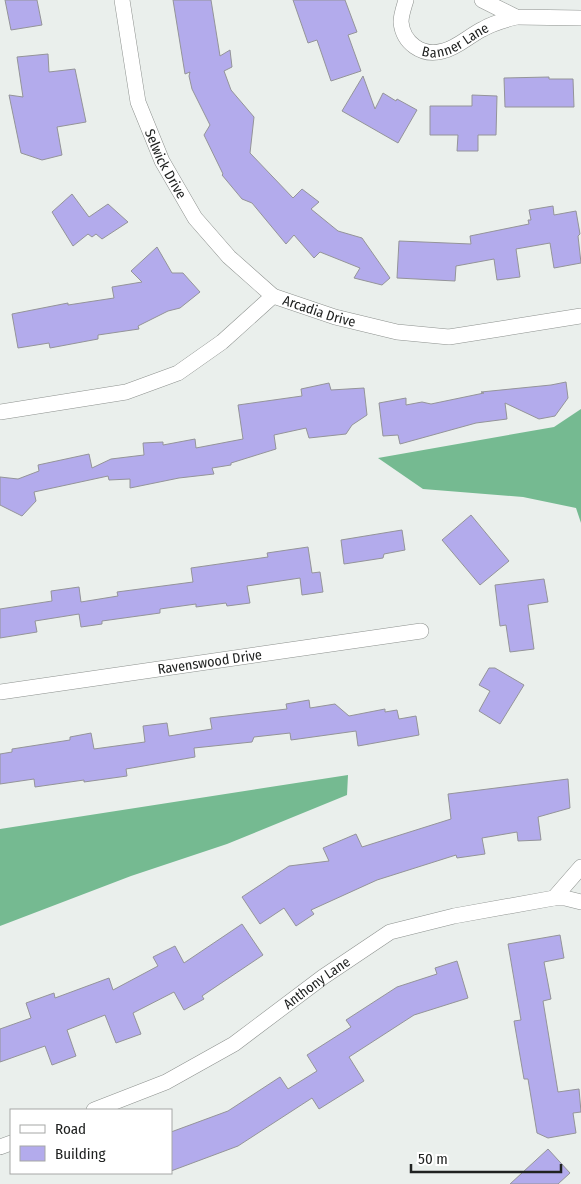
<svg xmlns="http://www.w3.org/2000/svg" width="581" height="1184" font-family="'Fira Sans Condensed',sans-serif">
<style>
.forest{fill:#75ba91}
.building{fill:#b3abec;stroke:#949499}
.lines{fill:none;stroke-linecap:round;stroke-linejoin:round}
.street-casing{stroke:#8d918e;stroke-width:16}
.street{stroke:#fff;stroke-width:15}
.labels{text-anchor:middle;stroke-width:4;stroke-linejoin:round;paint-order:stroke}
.street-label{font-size:14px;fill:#202221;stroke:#fff}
</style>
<rect width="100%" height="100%" fill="#eaefec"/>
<!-- forest -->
<path class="forest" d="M581 409V523L576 508 523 497 423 489 378 458 554 427Z
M348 775 347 795 227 844 131 876 0 926V829Z"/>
<!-- building -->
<path class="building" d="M5 0H37L42 25 11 30Z
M173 0H211L220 56 230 50 232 67 224 71 231 90 254 117 250 153 293 198 302 189 319 202 311 209 338 231 362 238 390 278 382 285 354 278 360 268 320 252 314 258 294 235 286 244 252 203 242 199 222 175 223 174 204 135 210 125 192 89 189 76 190 72 185 74Z
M293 0H345L357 32 348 35 361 71 331 81 317 40 308 43Z
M48 54 49 72 75 69 86 122 57 127 62 155 42 160 21 153 9 95 23 97 17 57Z
M363 76 375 109 383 93 396 101 397 99 417 110 398 143 342 111Z
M549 77V79H573L574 107H505L504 78Z
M472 95 497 96 496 135H478V151H457L458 135H430V106H472Z
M72 194 89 217 108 204 128 222 102 239 96 234 92 237 88 234 73 246 52 212Z
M553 206 554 215 576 211 580 234 578 236 581 263 554 268 550 243 516 249 520 277 497 280 494 259 456 266 455 281 397 278 399 241 471 244 470 236 529 224 528 220H531L529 210Z
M157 247 172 273H183L200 292 180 308 168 311 138 326 139 329 98 335V339L50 348 49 343 18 348 12 314 68 303V305L114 298 112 287 142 282 131 271Z
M566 382 568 398 555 416 539 419 505 403 507 419 476 423 400 444 398 435 383 436 379 403 406 398V405L422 402 431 404 484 393 481 392 551 385Z
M329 383 331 390 364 388 367 415 352 425 346 434 309 438 306 428 274 435 276 449 231 463V465L212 468 214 474 179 478 130 488V479L109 480 108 476 34 492 36 501 22 516 0 505V477L18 479 39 471 38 465 89 454 92 468 111 459 144 455 143 443 163 442V445L195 439 196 448 243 439 238 405 302 396 301 389Z
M471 515 509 561 480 585 442 540Z
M402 530 405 550 384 554 383 558 344 564 341 540Z
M308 547 312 573 320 572 323 592 302 595 300 578 247 586 250 603 227 606 226 603 196 607V604L160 609V613L102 621V624L81 627 79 614 35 621 37 632 0 638V609L52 601 51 591 79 587 81 602 118 596 117 592 193 582 191 568 268 557 267 553Z
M544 579 548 602 528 605 534 649 510 652 506 625 500 626 495 585Z
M489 668H495L524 685 500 724 479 711 490 691 479 685Z
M309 700 310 708 335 704 349 716 385 709V712L397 710 399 719 416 716 419 735 358 746 356 731 291 740 290 733 254 737 252 742 194 748 195 757 126 769 127 776 84 782V780L35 787 34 779 0 784V754L12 752V749L70 740V737L91 733 94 749 145 742 143 726 167 723 169 736 212 729 210 718 287 709 286 704Z
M568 779 570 808 538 817 541 840 518 841 517 832 482 838 485 854 457 858 456 855 377 880 311 910 314 914 296 926 284 908 260 924 242 897 289 866 329 861 323 848 356 834 362 847 451 819 448 794Z
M242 924 263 955 202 996 204 999 184 1010 174 992 133 1013 141 1034 116 1043 105 1015 67 1030 76 1056 52 1065 45 1046 0 1062V1029L31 1018 26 1003 54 993 55 998 109 978 113 990 158 966 153 957 175 946 184 963Z
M560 935 564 958 544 962 551 999 543 1001 558 1092 579 1089 581 1112 573 1113 576 1133 548 1138 537 1133 528 1079H524L514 1021 521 1020 508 944Z
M457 961 468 998 414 1015 349 1057 364 1081 319 1109 312 1098 238 1146 171 1171V1132L228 1111 280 1077 288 1089 317 1071 307 1055 351 1027 346 1020 397 987 437 974 435 968Z
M548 1149 570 1173 558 1184H510Z"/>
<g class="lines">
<!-- street casing -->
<g class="street-casing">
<g id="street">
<path id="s1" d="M122 0 138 102 162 161 195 218 229 257 273 296 335 317 397 332 449 337 581 316"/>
<path id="s2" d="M406 0C404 7 401 15 401 22 403 43 422 57 443 51 457 48 470 35 483 29 493 23 505 20 516 17"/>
<path d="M482 0 516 17 581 18"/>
<path d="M0 412 126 392 178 373 222 342 273 296"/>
<path id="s3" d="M0 692 421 631"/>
<path d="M554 898 581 867"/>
<path id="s4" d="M94 1110 166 1082 234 1044 323 977 390 932 454 916 554 898H565L581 902"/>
<path d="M0 1147 11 1143"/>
</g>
</g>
<!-- street -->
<use href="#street" class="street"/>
</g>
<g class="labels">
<!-- street labels -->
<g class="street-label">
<text dy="5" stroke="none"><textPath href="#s2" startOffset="96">Banner Lane</textPath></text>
<text dy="5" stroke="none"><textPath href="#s1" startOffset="171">Selwick Drive</textPath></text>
<text dy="5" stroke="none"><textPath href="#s1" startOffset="392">Arcadia Drive</textPath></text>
<text dy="5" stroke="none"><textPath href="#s3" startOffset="212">Ravenswood Drive</textPath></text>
<text dy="5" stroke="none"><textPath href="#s4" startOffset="258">Anthony Lane</textPath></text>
</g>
</g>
<!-- legend -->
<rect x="10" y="1109" width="162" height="65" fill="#ffffff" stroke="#a6a7a6"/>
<rect x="20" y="1125" width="25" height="8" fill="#ffffff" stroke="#a6a7a6"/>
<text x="55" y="1134" font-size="15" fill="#202221">Road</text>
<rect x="20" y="1146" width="25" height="15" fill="#b3abec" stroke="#a6a7a6"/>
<text x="55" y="1159" font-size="15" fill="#202221">Building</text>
<!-- scale -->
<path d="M411 1164v8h150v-8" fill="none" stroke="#202221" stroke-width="2.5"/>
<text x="418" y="1164" font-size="15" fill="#202221" stroke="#ffffff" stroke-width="4" paint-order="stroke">50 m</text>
</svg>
